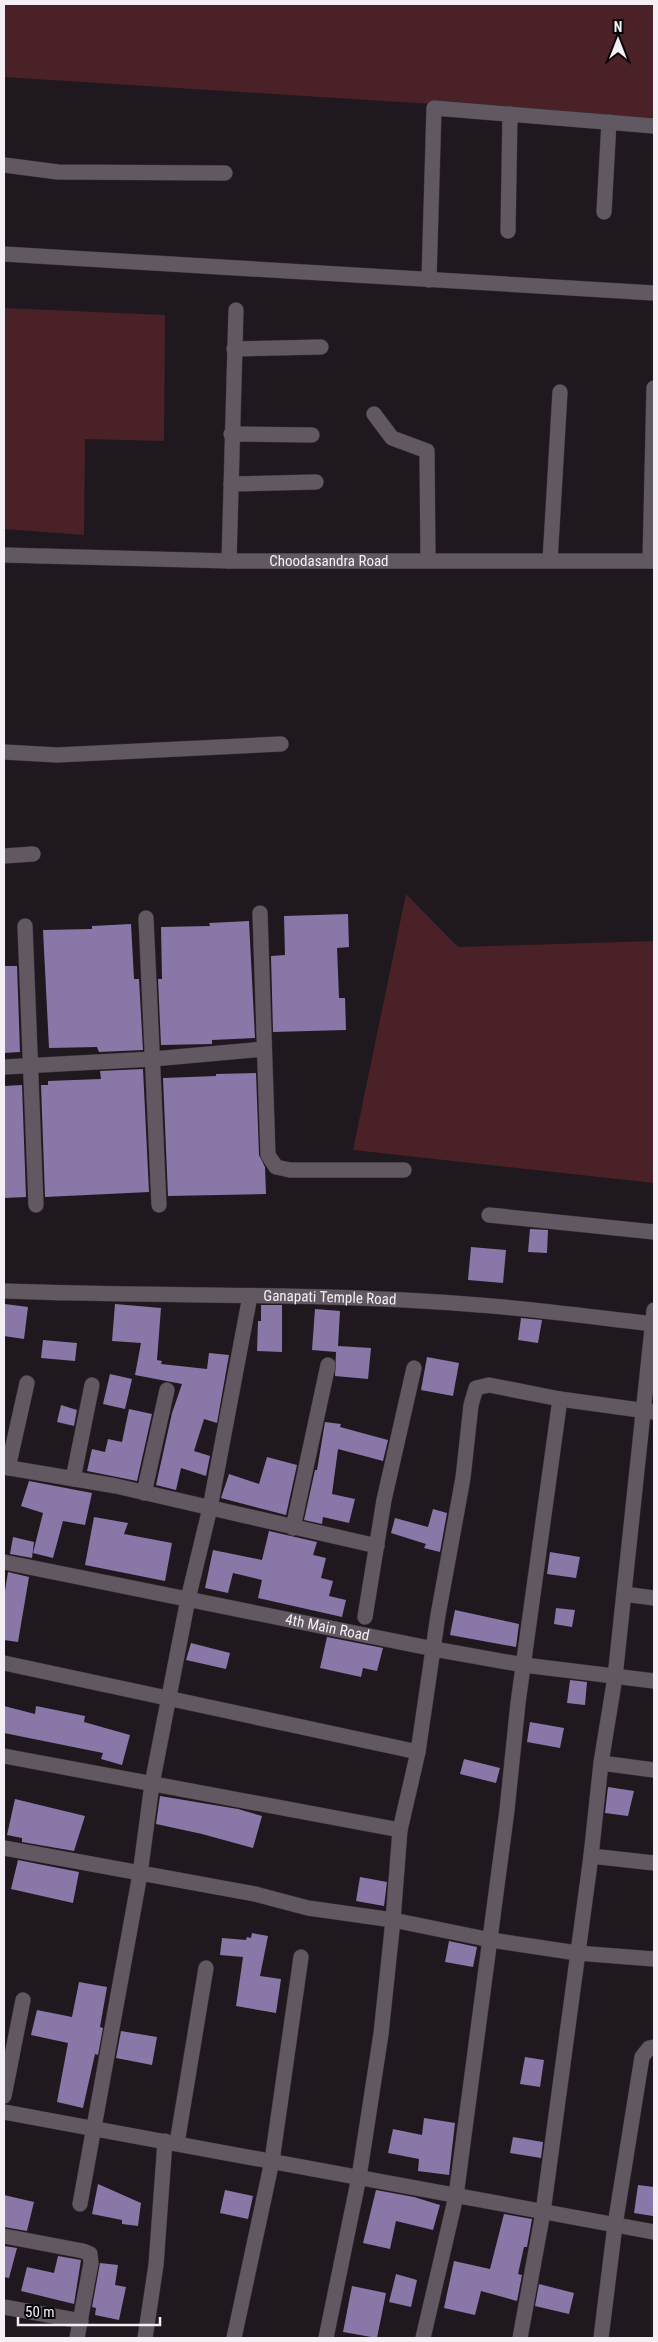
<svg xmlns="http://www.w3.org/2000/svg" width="658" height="2342" font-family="'Roboto Condensed',sans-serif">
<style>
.green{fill:#4a2127}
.building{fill:#8977a7}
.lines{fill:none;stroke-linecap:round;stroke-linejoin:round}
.minor-casing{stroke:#383338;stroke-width:16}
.minor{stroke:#615861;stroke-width:15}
.labels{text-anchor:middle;stroke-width:4;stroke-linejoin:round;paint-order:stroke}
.street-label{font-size:15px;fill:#f4eff4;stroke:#070507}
</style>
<rect width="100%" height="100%" fill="#1f181f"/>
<!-- green -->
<path class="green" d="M4 4H654V118L4 77Z
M4 308 165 315 164 441 85 439 84 535 4 529Z
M406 894 458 947 654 941V1183L353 1150Z"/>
<!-- building -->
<path class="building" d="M348 914 349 947 337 948 339 998H345L346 1030 273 1032 271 956 285 955 284 916Z
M249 921 255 1038 212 1040V1044L161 1045 158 979H162L161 927 210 926 209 923Z
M131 924 134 979H139L143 1050 99 1052 97 1047 49 1048 43 930 92 929V926Z
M4 966H17L20 1052 4 1053Z
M143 1069 149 1192 45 1197 41 1085H48V1081L101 1079 100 1071Z
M256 1073 259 1155 265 1167 266 1194 168 1196 163 1078 216 1076V1074Z
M22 1085 26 1197 4 1198V1086Z
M530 1229 548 1230 547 1253 528 1252Z
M471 1247 506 1250 503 1283 468 1280Z
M5 1304 28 1307 24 1339 4 1336Z
M115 1304 161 1308 157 1360 162 1361 161 1364 207 1369 209 1353 229 1355 217 1423 204 1419 194 1451 210 1456 206 1476 181 1468 176 1490 156 1485 172 1413 182 1384 135 1375 141 1343 112 1341Z
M261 1305H282V1352L257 1351 258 1321H261Z
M315 1309 340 1311 338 1346 371 1348 368 1379 335 1376 336 1352 312 1350Z
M521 1318 542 1320 538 1343 518 1340Z
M43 1340 77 1343 75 1361 41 1358Z
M427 1357 459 1363 453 1396 421 1390Z
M110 1374 132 1379 125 1409 103 1404Z
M61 1405 77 1410 74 1426 57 1422Z
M129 1409 152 1414 137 1481 87 1471 92 1449 105 1452 108 1439 122 1442Z
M325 1422 341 1424 340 1427 388 1440 383 1461 338 1449 332 1494 355 1499 349 1523 323 1517 322 1524 304 1520 315 1470H317Z
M267 1457 297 1465 286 1515 221 1498 229 1474 259 1484Z
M29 1481 92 1493 85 1525 63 1521 53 1558 33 1553 43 1513 21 1506Z
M433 1509 447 1513 440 1552 424 1548 426 1544 391 1533 395 1518 428 1527Z
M94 1517 128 1523 124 1534 172 1543 165 1581 85 1565Z
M269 1531 317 1542 313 1555 326 1558 321 1578 333 1581 329 1596 346 1600 342 1617 258 1598 262 1580 233 1573 228 1593 205 1588 213 1550 262 1560Z
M13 1537 34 1542 32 1558 10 1554Z
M550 1552 580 1557 576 1578 547 1574Z
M8 1572 29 1577 18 1642 4 1640V1591H5Z
M556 1608 575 1610 572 1627 554 1624Z
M455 1610 519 1624 516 1647 450 1635Z
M327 1637 383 1648 377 1671 363 1668 361 1677 320 1668Z
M191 1643 230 1653 226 1669 186 1660Z
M570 1680 587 1682 585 1705 567 1703Z
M4 1706 35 1714 36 1706 85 1716 84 1722 130 1735 122 1765 101 1759 103 1753 4 1733Z
M530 1722 564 1728 560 1748 527 1742Z
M464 1759 500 1768 496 1783 460 1774Z
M608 1787 634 1791 628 1816 605 1813Z
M160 1796 238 1809 262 1816 253 1848 202 1834 156 1824Z
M15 1799 85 1816 74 1851 22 1842V1838L7 1835Z
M18 1860 79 1872 73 1903 11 1889Z
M360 1877 387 1882 384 1906 356 1901Z
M252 1933 268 1936 260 1976 281 1979 276 2013 236 2006 243 1957 220 1955 222 1938 246 1940 247 1937 251 1938Z
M449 1941 477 1947 473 1967 445 1962Z
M79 1982 107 1987 100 2027 103 2028 98 2055 95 2054 83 2108 57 2102 68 2043 31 2035 37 2010 72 2017Z
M121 2031 157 2037 152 2065 116 2058Z
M525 2057 544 2060 540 2087 520 2084Z
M424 2118 455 2123 449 2175 418 2171 419 2159 388 2153 393 2129 422 2135Z
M513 2137 543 2142 541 2158 510 2153Z
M98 2184 141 2203 138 2226 122 2224V2220L92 2214Z
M638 2185 654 2187 653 2216 634 2213Z
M225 2190 253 2196 248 2219 220 2213Z
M376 2190 414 2197 440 2205 433 2230 396 2221 390 2249 363 2243Z
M4 2195 34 2202 27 2231 4 2227Z
M504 2214 532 2219 527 2247H524L518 2274 522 2275 517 2301 481 2291 475 2315 444 2308 454 2261 490 2269Z
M4 2246 17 2248 9 2278 4 2277Z
M58 2256 81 2260 74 2304 21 2291 27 2267 54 2273Z
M100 2263 118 2265 115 2285 126 2287 119 2320 95 2315 96 2308 92 2307Z
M396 2274 417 2280 411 2307 389 2302Z
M539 2284 574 2293 569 2314 535 2306Z
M352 2286 386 2293 377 2338 343 2332Z"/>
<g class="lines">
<!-- minor casing -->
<g class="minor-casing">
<g id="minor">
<path d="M4 165 58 172 225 173"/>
<path d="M604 212 609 122"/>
<path d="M508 231 510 114"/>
<path d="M4 254 654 293"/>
<path d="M429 280 434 108 654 126"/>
<path d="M234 349 321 347"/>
<path d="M374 414 392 438 427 451 428 561"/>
<path d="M231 434 312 435"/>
<path d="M231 484 316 482"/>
<path id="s1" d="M4 555 229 561H654"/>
<path d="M229 561 236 310"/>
<path d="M550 561 560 392"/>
<path d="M650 561 654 388"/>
<path d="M4 752 57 755 281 744"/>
<path d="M4 856 33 854"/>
<path d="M260 913 268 1155 276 1167 290 1170H404"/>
<path d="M146 918 159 1205"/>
<path d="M25 926 36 1205"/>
<path d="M4 1067 153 1059 264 1049"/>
<path d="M489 1215 654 1232"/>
<path id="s2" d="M4 1291C158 1297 312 1292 466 1304 529 1308 592 1317 654 1324"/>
<path d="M4 1467 116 1486 377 1546"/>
<path d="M8 1468 27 1383"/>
<path d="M73 1479 92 1385"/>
<path d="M144 1493 167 1390"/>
<path d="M293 1528 328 1365"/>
<path id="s3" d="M4 1562 434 1649 524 1665 654 1681"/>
<path d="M624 1594 654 1598"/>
<path d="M365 1617 384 1500 414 1368"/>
<path d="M4 1663 418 1752"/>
<path d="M4 1756 400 1830"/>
<path d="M601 1763 654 1770"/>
<path d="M4 1848 255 1894 308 1908 393 1920 491 1940 577 1953 654 1959"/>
<path d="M591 1856 654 1863"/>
<path d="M4 2096 23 2000"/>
<path d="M4 2112 654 2232"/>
<path d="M177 2143 206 1968"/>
<path d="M80 2204 140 1874 152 1784 188 1599 210 1508 250 1296"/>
<path d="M4 2236 83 2251 90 2254 91 2263 77 2338"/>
<path d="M4 2307 81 2321"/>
<path d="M145 2338 156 2265 165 2141"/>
<path d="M234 2338 272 2161 301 1957"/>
<path d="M326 2338 359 2177 381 2034 393 1920 400 1830 418 1752 438 1615 463 1478 471 1405 476 1388 489 1385 560 1399 654 1412"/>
<path d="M423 2338 456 2196 507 1810 518 1703 560 1399"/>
<path d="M520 2338 543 2212 591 1856 601 1763 615 1677 654 1310"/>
<path d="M601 2338 615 2225 642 2057 649 2048 654 2047"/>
</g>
</g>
<!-- minor -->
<use href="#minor" class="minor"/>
</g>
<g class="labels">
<!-- street labels -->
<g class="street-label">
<text dy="5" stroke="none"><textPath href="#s1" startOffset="325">Choodasandra Road</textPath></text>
<text dy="5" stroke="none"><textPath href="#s2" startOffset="326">Ganapati Temple Road</textPath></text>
<text dy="5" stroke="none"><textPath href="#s3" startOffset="330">4th Main Road</textPath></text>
</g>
</g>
<!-- border -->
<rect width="658" height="2342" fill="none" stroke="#f4eff4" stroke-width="10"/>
<!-- north arrow -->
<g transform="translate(618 40)" stroke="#070507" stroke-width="4" paint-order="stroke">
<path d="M0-4L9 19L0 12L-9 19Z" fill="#f4eff4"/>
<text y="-8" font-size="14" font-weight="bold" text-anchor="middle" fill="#f4eff4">N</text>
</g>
<!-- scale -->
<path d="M18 2317v8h142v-8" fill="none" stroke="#f4eff4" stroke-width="2.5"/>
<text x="25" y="2317" font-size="15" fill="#f4eff4" stroke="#070507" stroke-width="4" paint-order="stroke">50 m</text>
</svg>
